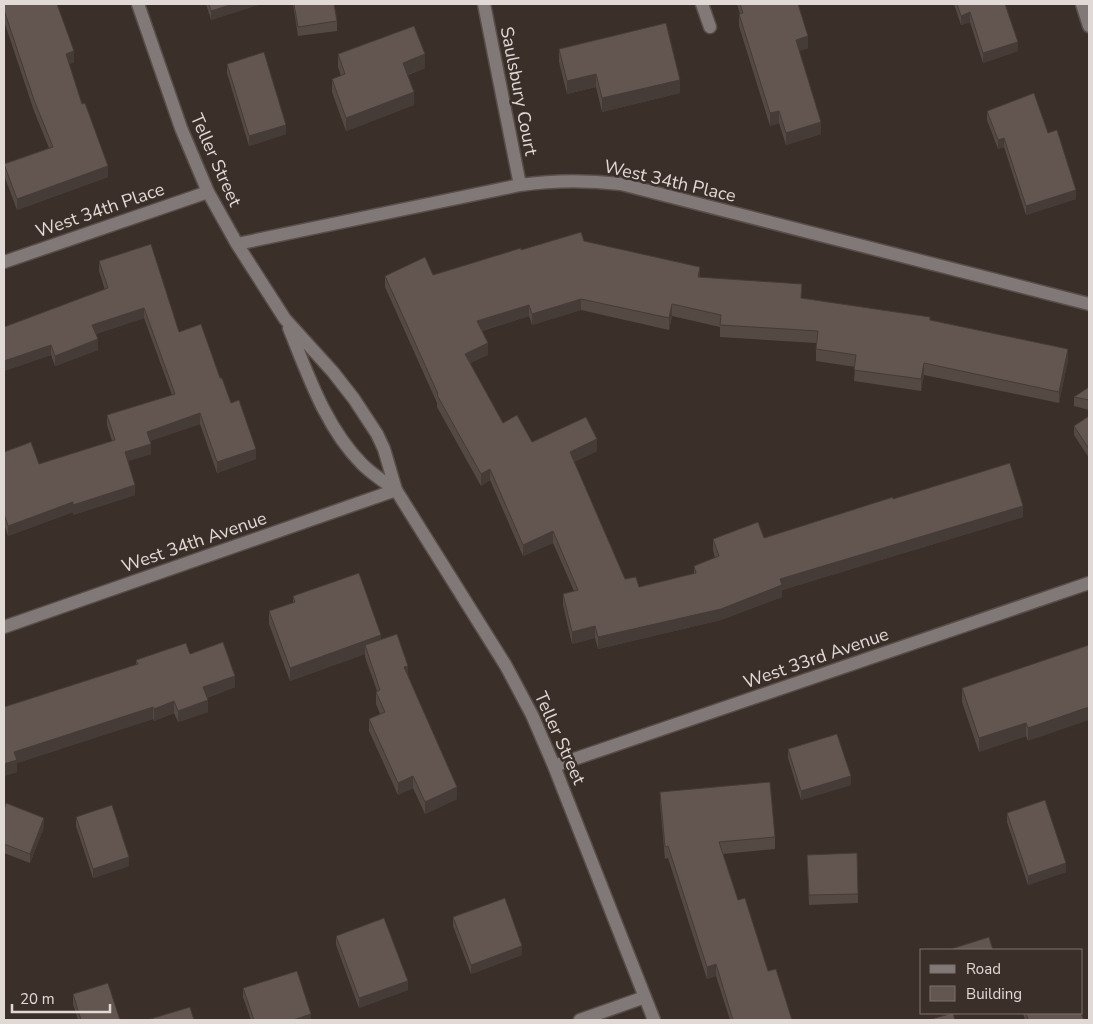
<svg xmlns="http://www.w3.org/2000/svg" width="1093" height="1024" font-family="'Nunito Sans',sans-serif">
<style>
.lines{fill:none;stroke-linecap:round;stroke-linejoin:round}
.minor-casing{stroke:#594e49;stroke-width:15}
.minor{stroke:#807977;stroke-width:12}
.wall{fill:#554944}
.shaded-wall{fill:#453c37}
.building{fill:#63554f;stroke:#453c37}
.labels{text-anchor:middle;stroke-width:5;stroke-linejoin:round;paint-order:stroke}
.street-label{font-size:18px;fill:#e1d9d5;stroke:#3b2f2a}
</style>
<rect width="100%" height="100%" fill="#3b2f2a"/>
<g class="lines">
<!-- minor casing -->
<g class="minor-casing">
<path id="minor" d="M138 4 181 128 208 192 237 244 285 319 333 372 354 399 377 434 384 449 396 490 506 666 532 715 554 766 654 1020
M484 4 520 185
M702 4 710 27
M1082 4 1089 26
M237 244 520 185C554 180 587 180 621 184L1089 304
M4 262 208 192
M289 328C308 375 326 428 362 464 372 474 384 482 396 490
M4 627 396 490
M554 766 1089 583
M580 1020 645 997"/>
</g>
<!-- minor -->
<use href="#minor" class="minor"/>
</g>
<!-- wall -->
<path class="wall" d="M4 4 74 62 69 64 82 104 108 177 17 210 4 175V164L49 148 34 111 4 21Z
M206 4H261L211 20Z
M293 4H334L337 21V31L298 36Z
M737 4H798L808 48 799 51 821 134 786 145 779 123 770 126 739 26V14H740Z
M954 4H1005L1018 51 983 63 970 22 961 25Z
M559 49 680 93 602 112 596 87 567 94 559 62Z
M338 54 425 68 408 75 414 105 346 131 332 92V79L341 76 338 67Z
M227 64 286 134 249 146 227 73Z
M987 111 1048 133 1076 199 1026 215 1004 147 998 149 987 120Z
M584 241 700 278 802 298 930 320 1068 360 1059 403 924 375 921 391 854 381 855 367 816 361V343L720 337V327L672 316 669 330 581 310 532 325 529 316 482 331 488 355 470 363 503 423 532 442 597 451 574 462 625 579 639 587 694 574V566L715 558 713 550V539L764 538 893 499 1023 517 782 590V597L721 620 598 649 595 638 572 644 563 605V594L574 591 553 543 523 556 490 480 481 486 437 407V403L385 287V276L433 275 521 250Z
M99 261 179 332 220 378 256 459 217 473 200 424 150 441 151 454 128 461 135 495 73 515V512L8 536 4 524V452L39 464 112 441 107 425V415L172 395 144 318 96 334 98 350 55 366 51 355 4 371V327L105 290 99 271Z
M1089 387V410L1074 406V397Z
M1089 416V458L1074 435V426Z
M293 596 381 640 408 675 457 799 425 814 413 788 398 795 369 731V719L380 714 376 704V692L377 691 365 657V654L290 681 269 624V611L293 603Z
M1089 645 1028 741 1026 736 979 752 962 702V688Z
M190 654 235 687 207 698 208 712 178 722 174 713 154 721 153 719 17 763V772L4 776V707L136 665V660Z
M788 749 851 785 801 800 788 758Z
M660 792 775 837V849L723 854 738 900 768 971 792 1020H730L716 976 707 979 668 858 665 859 660 804Z
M4 800V809L44 827 30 863 4 853Z
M1007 813 1066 872 1028 885 1007 822Z
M76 817 129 866 93 878 76 826Z
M857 853 858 903 809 905 807 855Z
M453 917 522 955 471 974 453 926Z
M336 936 408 990 359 1008 336 945Z
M243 988 311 1020H251L243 997Z
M73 994 120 1020H78L73 1004Z
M1023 1013H1081L1084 1020H1025Z"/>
<!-- shaded-wall -->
<path class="shaded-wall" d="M233 4H261L211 20V11Z
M970 12V22L961 25V16Z
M808 36V48L796 52V40Z
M1018 42V51L983 63V53Z
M74 51V62L66 65V54Z
M425 54V68L403 76V63Z
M596 74V87L567 94V81Z
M680 80V93L602 112V98Z
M414 92V105L346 131V118Z
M779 111V123L770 126V113Z
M821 122V134L786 145V133Z
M286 125V134L249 146V136Z
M1004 138V147L998 149V140Z
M108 166V177L17 210V199Z
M1076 190V199L1026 215V206Z
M700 267V278L698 277Z
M581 299V310L532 325V314Z
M672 304V316L669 330V318Z
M529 305V316L477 332V321Z
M144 308V318L92 335V325Z
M98 339V350L55 366V356Z
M488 343V355L465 365V354Z
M51 345V355L4 371V361Z
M1068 349V360L1059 403V392Z
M924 363V375L921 391V379Z
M200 413V424L147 442V432Z
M597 439V451L570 464V452Z
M151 444V454L125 462V452Z
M256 449V459L217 473V462Z
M490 469V480L481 486V474Z
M135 485V495L73 515V505Z
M73 502V512L8 536V526Z
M1023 506V517L782 590V597L721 620 598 649V637L780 579Z
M553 531V543L523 556V545Z
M595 626V638L572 644V632Z
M381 635V648L365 645V654L290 681V668Z
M408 666V678L404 667Z
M235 676V687L203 699V687Z
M208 700V712L178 722V711Z
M174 701V713L154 721V709Z
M153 707V719L17 763V772L4 776V764L14 752Z
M1089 707V720L1028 741V728Z
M1026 723V736L979 752V738Z
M413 776V788L398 795V783Z
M851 776V785L801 800V791Z
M457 787V799L425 814V802Z
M44 818V827L30 863V854Z
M129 857V866L93 878V869Z
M1066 863V872L1028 885V876Z
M522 946V955L471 974V965Z
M716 964V976L707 979V967Z
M408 981V990L359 1008V998Z
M311 1014V1020H293Z"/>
<!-- building -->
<path class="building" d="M4 4H57L74 51 66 54 82 104 85 103 108 166 17 199 4 164 53 147 34 100 4 10Z
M209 4H233L211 11Z
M294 4H334L337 21 298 27Z
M740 4H798L808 36 796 40 821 122 786 133 779 111 770 113 739 14 743 13Z
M957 4H1005L1018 42 983 53 970 12 961 16Z
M666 23 680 80 602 98 596 74 567 81 559 49Z
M414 26 425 54 403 63 414 92 346 118 332 79 345 74 338 54Z
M264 52 286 125 249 136 227 64Z
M1034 93 1048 133 1057 130 1076 190 1026 206 1004 138 998 140 987 111Z
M581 232 584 241 700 267 698 277 802 284 801 298 930 317V320L1068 349 1059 392 924 363 921 379 854 370 856 355 816 349 818 331 720 325 721 315 672 304 669 318 581 299 532 314 529 305 477 321 488 343 465 354 503 423 517 415 532 442 586 417 597 439 570 452 625 579 636 577 639 587 696 573 694 566 719 556 713 539 758 522 764 538 893 497V499L1010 463 1023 506 780 579 782 585 721 609 598 637 595 626 572 632 563 594 578 590 553 531 523 545 490 469 481 474 437 395 438 394 385 276 425 257 433 275 521 248V250Z
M151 244 179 332 201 324 220 378H222L231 403 239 400 256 449 217 462 200 413 147 432 151 444 125 452 135 485 73 505V502L8 526 4 514V452L31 442 39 464 115 440 107 415 175 394 144 308 92 325 98 339 55 356 51 345 4 361V327L108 288 99 261Z
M1089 387V400L1074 397Z
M1089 416V449L1074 426Z
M359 573 381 635 290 668 269 611 295 602 293 596Z
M397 634 408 666 404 667 457 787 425 802 413 776 398 783 369 719 385 712 376 692 380 690 365 645Z
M223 642 235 676 203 687 208 700 178 711 174 701 154 709 153 707 14 752 17 760 4 764V707L138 664 136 660 186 643 190 654Z
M1089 645V707L1028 728 1026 723 979 738 962 688Z
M837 734 851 776 801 791 788 749Z
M770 782 775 837 719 842 738 900 745 898 768 971 776 969 792 1020H733L716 964 707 967 668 846 665 847 660 792Z
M1045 800 1066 863 1028 876 1007 813Z
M6 803 44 818 30 854 4 844V810Z
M112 805 129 857 93 869 76 817Z
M857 853 858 894 809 895 807 855Z
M505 898 522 946 471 965 453 917Z
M384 918 408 981 359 998 336 936Z
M989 937 993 950H951V949Z
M297 971 311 1014 293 1020H254L243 988Z
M108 983 120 1020H81L73 994Z
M190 1007 194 1020H147Z
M953 1013 955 1020H928Z
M1026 1013H1081L1084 1020H1028Z"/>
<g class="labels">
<!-- street labels -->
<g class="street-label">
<text transform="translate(519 91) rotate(79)" y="6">Saulsbury Court</text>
<text transform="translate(216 160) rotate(66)" y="6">Teller Street</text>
<text transform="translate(670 181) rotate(13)" y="6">West 34th Place</text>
<text transform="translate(100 210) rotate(-19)" y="6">West 34th Place</text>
<text transform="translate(194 542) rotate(-19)" y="6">West 34th Avenue</text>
<text transform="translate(816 658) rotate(-19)" y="6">West 33rd Avenue</text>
<text transform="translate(560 738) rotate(66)" y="6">Teller Street</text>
</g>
</g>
<!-- border -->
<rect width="1093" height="1024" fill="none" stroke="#e1d9d5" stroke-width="10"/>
<!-- legend -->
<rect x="920" y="949" width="162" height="65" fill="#3b2f2a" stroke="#7d736e"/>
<rect x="930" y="965" width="25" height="8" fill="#807977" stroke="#7d736e"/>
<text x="966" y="974" font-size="15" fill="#e1d9d5">Road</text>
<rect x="930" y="986" width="25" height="15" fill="#63554f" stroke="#7d736e"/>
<text x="966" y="999" font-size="15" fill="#e1d9d5">Building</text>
<!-- scale -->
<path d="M12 1004v8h98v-8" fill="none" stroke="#e1d9d5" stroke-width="2.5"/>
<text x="20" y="1004" font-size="15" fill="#e1d9d5" stroke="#3b2f2a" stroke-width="4" paint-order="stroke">20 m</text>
</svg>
